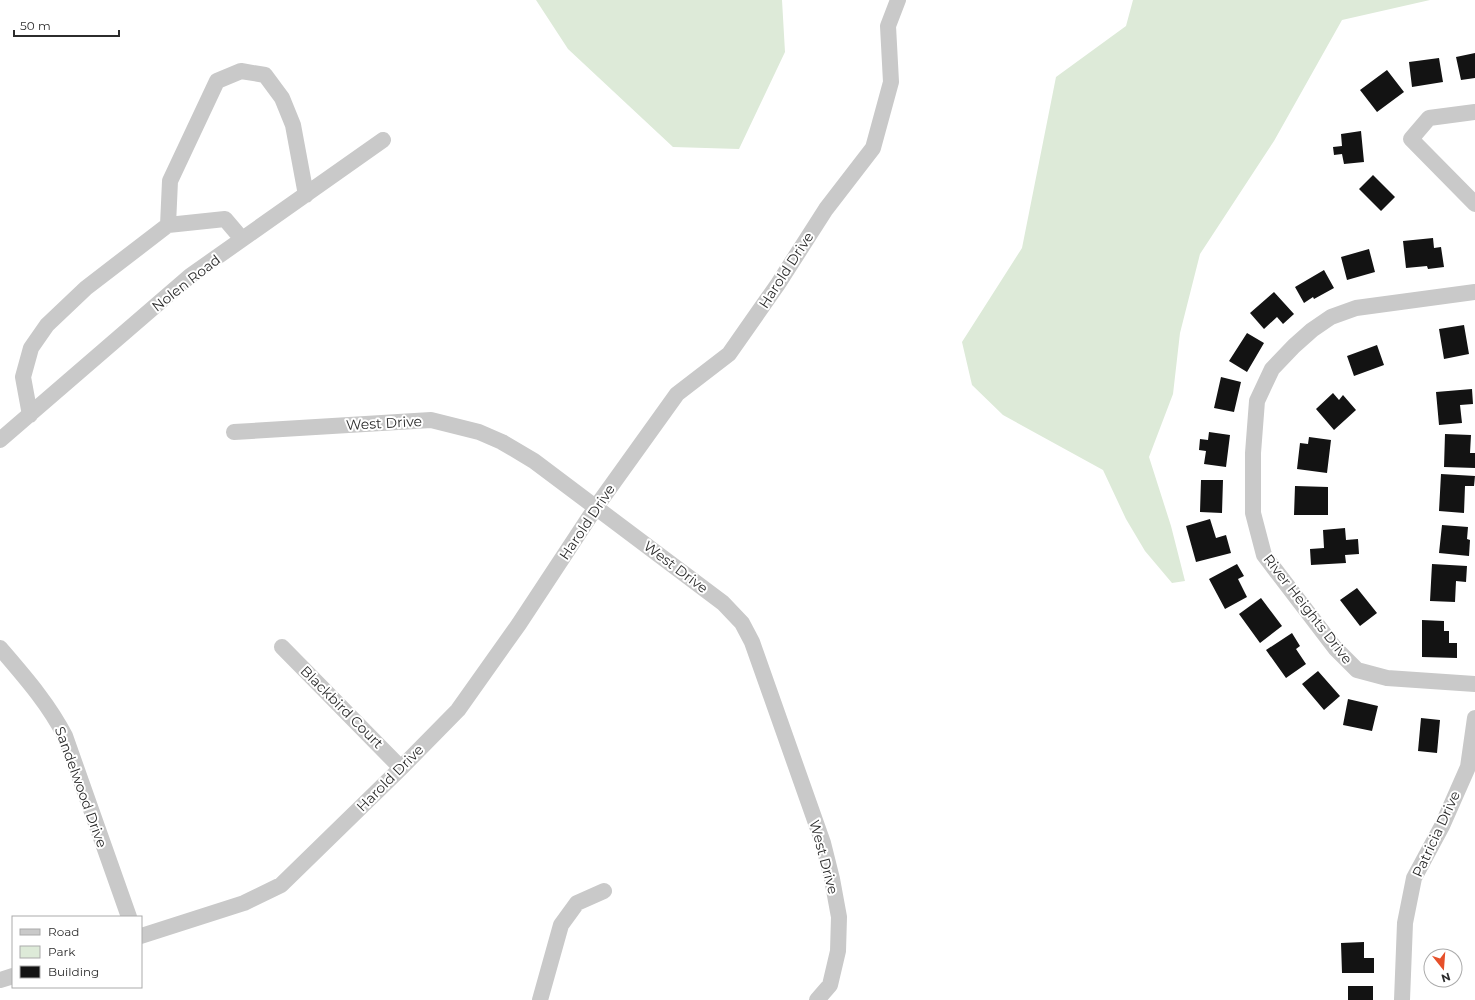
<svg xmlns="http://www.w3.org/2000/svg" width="1475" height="1000" font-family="Montserrat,sans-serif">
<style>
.green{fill:#ddead8}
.building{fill:#131313}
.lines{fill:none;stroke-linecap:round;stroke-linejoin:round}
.minor{stroke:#c9c9c9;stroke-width:16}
.labels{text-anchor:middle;stroke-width:4;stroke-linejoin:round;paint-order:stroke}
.street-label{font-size:14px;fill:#2c2c2c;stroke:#fff}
</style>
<rect width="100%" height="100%" fill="#fff"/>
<!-- green -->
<path class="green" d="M536 0H782L785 52 739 149 673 147 568 49Z
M1133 0H1430L1342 20 1274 141 1200 254 1180 333 1173 394 1149 457 1171 526 1185 581 1172 583 1145 551 1126 519 1103 470 1003 415 972 385 962 342 1022 248 1056 77 1126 26Z"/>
<!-- building -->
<path class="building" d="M1475 53V78L1461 80 1456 57Z
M1439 58 1443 82 1412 87 1409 62Z
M1387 70 1404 92 1377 112 1360 90Z
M1361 131 1364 162 1344 164 1342 154 1334 155 1333 147 1342 146 1341 134Z
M1373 175 1395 197 1381 211 1359 189Z
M1433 238 1434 248 1441 247 1444 267 1428 269 1427 266 1406 268 1403 241Z
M1369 249 1375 272 1347 280 1341 257Z
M1324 270 1334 288 1314 299 1313 297 1304 303 1295 287Z
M1274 292 1294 314 1283 324 1277 317 1264 329 1250 313Z
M1464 325 1469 354 1444 359 1439 329Z
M1247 333 1264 343 1247 372 1229 361Z
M1377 345 1384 365 1354 376 1347 356Z
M1221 377 1241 382 1234 412 1214 408Z
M1472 389 1473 404 1460 405 1462 423 1439 425 1436 392Z
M1333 393 1339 400 1343 395 1356 410 1334 430 1316 409Z
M1209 432 1230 435 1226 467 1204 464 1206 451 1199 450 1200 439 1208 440Z
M1445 434 1471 435 1470 453H1475V468L1444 467Z
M1309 437 1331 440 1327 473 1297 469 1300 443 1308 444Z
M1441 474 1475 476 1474 486H1465L1464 513 1439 511Z
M1201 480H1223L1222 513 1200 512Z
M1295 486 1328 487V515H1294Z
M1210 519 1216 538 1226 535 1231 553 1196 562 1186 526Z
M1442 525 1468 527 1467 539 1470 540 1469 556 1439 553Z
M1345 528 1346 540 1358 539 1359 554 1345 555 1346 563 1311 565 1310 549 1324 548 1323 530Z
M1237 564 1244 576 1238 579 1247 597 1225 609 1209 579Z
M1432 564 1467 566 1466 582 1456 581 1455 602 1430 601Z
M1357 588 1377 613 1360 626 1340 600Z
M1261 598 1282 626 1260 643 1239 614Z
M1422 620 1444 621V631H1449V643H1457V658L1422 657Z
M1292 633 1300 646 1296 649 1306 664 1286 678 1266 650Z
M1318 671 1340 696 1324 710 1302 684Z
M1348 699 1378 706 1372 731 1343 725Z
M1421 718 1440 720 1437 753 1418 751Z
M1364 942V958H1374V973H1342L1341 943Z
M1348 986H1373V1000H1348Z"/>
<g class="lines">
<!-- minor -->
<path class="minor" d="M1475 112 1429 118 1411 139 1475 204
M168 225 225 219 242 239
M1475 292 1356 308 1331 317 1312 330 1294 346 1272 369 1257 401 1253 453V513L1264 555 1335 648 1357 670 1387 678 1475 684
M30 415 23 377 31 348 47 325 86 288 168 225 170 181 217 81 241 71 265 75 282 98 293 125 306 195
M234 432 431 420 479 432 502 442 534 461 723 603 742 623 752 642 823 843 832 879 839 917 838 951 830 985 817 1000
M0 440 190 276 383 140
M282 647 401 768
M0 648C24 676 48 703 65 736L129 917
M141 936 244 903 281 885 401 768 458 710 519 624 596 507 677 394 729 354 778 284 826 209 873 148 891 82 888 26 898 0
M0 980 13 976
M540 1000 561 925 577 903 604 891
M1402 1000 1405 923 1414 878 1442 826 1468 767 1475 718"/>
</g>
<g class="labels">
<!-- street labels -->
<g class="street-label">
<text transform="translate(786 270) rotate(-57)" y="5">Harold Drive</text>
<text transform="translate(186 283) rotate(-38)" y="5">Nolen Road</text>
<text transform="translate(384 423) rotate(-3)" y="5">West Drive</text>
<text transform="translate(587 522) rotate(-56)" y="5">Harold Drive</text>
<text transform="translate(676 567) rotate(37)" y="5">West Drive</text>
<text transform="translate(1308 609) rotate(52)" y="5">River Heights Drive</text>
<text transform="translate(342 707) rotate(45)" y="5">Blackbird Court</text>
<text transform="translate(390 778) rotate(-45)" y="5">Harold Drive</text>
<text transform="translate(81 787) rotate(70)" y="5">Sandelwood Drive</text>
<text transform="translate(1436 834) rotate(-65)" y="5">Patricia Drive</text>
<text transform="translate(824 857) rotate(75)" y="5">West Drive</text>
</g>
</g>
<!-- legend -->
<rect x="12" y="916" width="130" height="72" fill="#ffffff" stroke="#ababab"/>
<rect x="20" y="929" width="20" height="6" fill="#c9c9c9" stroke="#ababab"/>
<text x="48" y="936" font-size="12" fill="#2c2c2c">Road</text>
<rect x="20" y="946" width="20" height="12" fill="#ddead8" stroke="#ababab"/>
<text x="48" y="956" font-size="12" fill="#2c2c2c">Park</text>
<rect x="20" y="966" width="20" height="12" fill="#131313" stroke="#ababab"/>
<text x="48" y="976" font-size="12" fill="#2c2c2c">Building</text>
<!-- north arrow -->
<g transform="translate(1443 968) rotate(163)"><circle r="19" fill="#ffffff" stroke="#ababab"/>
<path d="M0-3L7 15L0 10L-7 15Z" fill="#e6502a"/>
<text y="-6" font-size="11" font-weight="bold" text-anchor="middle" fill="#2c2c2c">N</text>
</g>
<!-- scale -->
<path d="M14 30v6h105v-6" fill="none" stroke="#2c2c2c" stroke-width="2"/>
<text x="20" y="30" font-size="12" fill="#2c2c2c" stroke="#ffffff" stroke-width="3" paint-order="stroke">50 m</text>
</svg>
